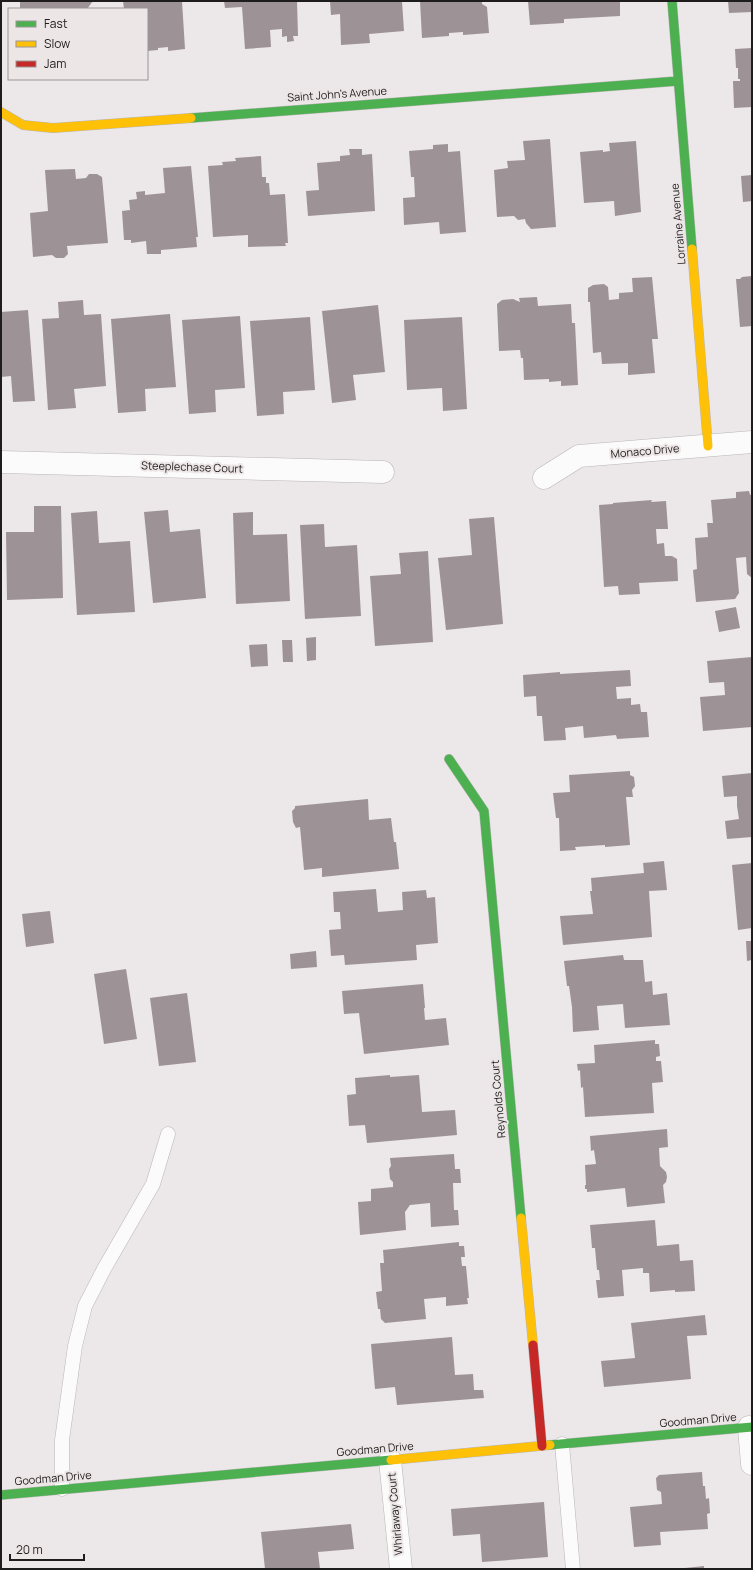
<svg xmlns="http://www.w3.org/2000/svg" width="753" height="1570" font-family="Manrope,sans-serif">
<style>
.building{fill:#9d9396}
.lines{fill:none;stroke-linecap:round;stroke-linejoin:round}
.lane-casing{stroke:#b9b6b6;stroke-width:15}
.street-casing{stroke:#b9b6b6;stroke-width:23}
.fast-casing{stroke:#b9b6b6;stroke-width:10}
.slow-casing{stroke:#b9b6b6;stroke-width:10}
.jam-casing{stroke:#b9b6b6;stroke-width:10}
.lane{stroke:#fcfbfc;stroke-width:14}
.street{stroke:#fcfbfc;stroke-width:22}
.fast{stroke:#4caf50;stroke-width:9}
.slow{stroke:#ffc107;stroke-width:9}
.jam{stroke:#c62828;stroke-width:9}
.labels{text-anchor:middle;stroke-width:4;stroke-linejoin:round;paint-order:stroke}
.street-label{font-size:11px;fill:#1e1c1c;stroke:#ede6e7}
</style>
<rect width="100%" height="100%" fill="#ece7e8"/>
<!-- building -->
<path class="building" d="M20 1H93L87 9H20Z
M123 1H182L185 49 168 51V47L158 48V50L147 51V9H124Z
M224 1H297L298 36H293L294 41 287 42V36L282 37V29L270 30 271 47 245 49 242 7 225 8Z
M330 1H402L404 31 369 34 370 43 341 45 340 14 331 15Z
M420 1H482V4L487 7 489 33 463 35V32L449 33V36L422 38Z
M528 1H620V16L564 19V23L530 25Z
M728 1H752V12L729 13Z
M752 48V107L734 108 733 81H740V79H738V68H736L735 49Z
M550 139 556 227 531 229 526 223 525 219 518 220 514 216 497 217 494 170 508 168 507 161 525 160 523 141Z
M636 141 641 212 615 216 614 201 584 203 580 152 603 150V152L610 151 609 143Z
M448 144V152L460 151 466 232 440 234 439 222 404 225 403 198 415 197 414 177H411L409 151 433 149V145Z
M349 149H362V155L372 154 375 211 308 216 306 191 319 190 317 163 340 161V156L350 155Z
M261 156 262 177H266V183H269L270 195 285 194 288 243H285L286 246 248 247V235L213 237 208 166 223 165 222 162 236 161 235 158Z
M191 166 198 237H196L197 247 161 250V254H147L146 241 131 243V240H124L122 211 130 210 129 200 137 199 136 192 145 191V195L165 193 163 168Z
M75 169 76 179 86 178 89 174H97L102 177 108 243 67 246 68 254 64 258H56L52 255 33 257 30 213 48 211 45 170Z
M752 175V201L743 202 741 176Z
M752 276V326L740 327 736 279H740L742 277Z
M652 277 658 339H652L655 373 628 375V363L602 364 601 352 593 353 590 302H588V288L593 285 604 284 608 287 609 300 619 299V293L633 292 632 278Z
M537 297 538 306 571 304 572 323H575L578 385 561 386V381L549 382V379L524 380 523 358H521L520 350 499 351 497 304 502 300 513 299 520 302 519 298Z
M83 300 84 315 101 314 106 386 74 389 76 408 48 410 42 319 59 318 58 302Z
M378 305 385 372 353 375 356 400 332 403 322 311Z
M28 310 35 401 13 402 11 376 1 377V312Z
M170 314 176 387 145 389 146 411 118 413 111 319Z
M240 316 245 388 215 390 216 412 189 414 182 320Z
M310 317 315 390 283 392 284 414 257 416 250 321Z
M462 317 467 409 443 411 442 388 407 390 404 320Z
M749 491 750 495 752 494V578L747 574 746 557 736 558 739 593 735 599 696 602 693 570 697 569 695 538 708 537 707 523H713L711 500 736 498V492Z
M652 500 651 502 666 501 668 529H656L657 544 664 543 665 556H672L677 559 678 581 639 583 640 594 619 595 618 586 604 587 599 505 613 504V503Z
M34 506H61L63 598 7 600 6 532H34Z
M168 510 170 532 200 529 206 598 153 603 144 512Z
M97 511 99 543 130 541 135 612 77 615 71 513Z
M253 512V535L287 534 290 601 236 604 233 513Z
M494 517 503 624 446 630 438 558 472 555 469 519Z
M324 524 325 547 357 545 361 616 305 619 300 525Z
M428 551 433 642 375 646 370 576 401 574 399 553Z
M736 607 740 628 719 632 715 611Z
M316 637V660L307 661 306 638Z
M282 640H292L293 662H283Z
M267 644 268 666 251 667 249 645Z
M752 657V727L703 731 700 697 725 695 724 682 709 683 707 661Z
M630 670 631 686 616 687 617 699 631 698V705L640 704 641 712H647L649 737 617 739 616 735 584 738 583 726 565 728 566 740 544 741 542 716H537L536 696 524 697 523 675 560 672V674Z
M630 771V775L634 777 635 786 632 790 633 797H626L630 845 605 847V845L575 847 576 850 560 851 559 818H556L553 793 570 792 569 775Z
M752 773V837L727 839 725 821 739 819 737 806V796L724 797 722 776Z
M368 799 369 820 391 818 394 842H396L399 869 322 877V868L304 870 300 827 296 828 293 822 292 811 295 808V806Z
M664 861 667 890 649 891 652 937 563 945 560 916 593 914 590 891H592L591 878 644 873 643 863Z
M752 863V928L738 930 732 865Z
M376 889 378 912 403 910 402 892 426 890 427 898 435 897 438 943 416 945 417 960 345 965 344 955 331 956 329 930 341 929 340 912H334L333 892Z
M50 911 54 943 26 947 22 914Z
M746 941H752V960L747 961Z
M316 951 317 967 291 969 290 954Z
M623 955 624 960H643L645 982 652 981 653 995 667 993 670 1025 625 1028 623 1004 597 1006 599 1030 573 1032 572 1007 569 986H567L564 961Z
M126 969 137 1039 104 1044 94 974Z
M423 984 425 1008H424L425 1020 446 1018 449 1045 364 1054 359 1013 344 1014 342 991Z
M187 993 196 1062 159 1066 150 998Z
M655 1040V1044H659L660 1056 656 1057V1061H661L663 1082 652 1083 654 1113 585 1117 583 1087 581 1088 580 1070 578 1071 577 1064 595 1063 594 1045Z
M390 1075V1077L419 1075 422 1112 455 1110 457 1135 367 1143 365 1125 349 1126 347 1095 356 1094 355 1078Z
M667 1129 668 1147 659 1148 660 1166 666 1172 667 1177 666 1182 663 1185 665 1203 627 1207 625 1188 587 1192V1189H585V1185H586L585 1165 596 1164 594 1150 591 1151 590 1136Z
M454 1154 455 1169H460L461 1183H453L454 1210H458L459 1225 431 1227 430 1203 410 1205 405 1212 406 1230 360 1235 358 1202 371 1201V1189L393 1187V1182L390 1179 389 1169 391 1166 390 1158Z
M655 1220 657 1246 679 1244 680 1261 693 1260 695 1291 675 1292V1290L650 1292 649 1273H643V1268L622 1270 624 1296 598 1298 596 1280H600L599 1270H597L595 1248H592L590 1225Z
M459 1242V1246H464L465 1257H461L462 1266H466L469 1298H467L468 1304 446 1306V1297L424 1299 426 1319 385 1323 381 1319 380 1309H378L376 1292 382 1291 380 1263H384L383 1250Z
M705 1315 707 1335 687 1336 691 1379 604 1387 601 1361 635 1358 631 1323Z
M452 1337 455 1375 473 1374 474 1390H483L484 1398 397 1405 395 1387 375 1389 371 1344Z
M702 1472 703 1486H705L706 1499 709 1498 710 1513 707 1514 708 1529 660 1532 661 1545 634 1547 630 1507 662 1504 661 1492 657 1490 656 1478 659 1475Z
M544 1502 548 1557 482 1562 480 1534 453 1536 451 1509Z
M351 1524 354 1549 318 1552 320 1569H265L261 1532Z
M704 1566V1569H685V1568Z"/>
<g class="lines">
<!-- lane casing -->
<g class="lane-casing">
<path id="lane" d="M562 1444 573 1569
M62 1489V1440L75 1346 85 1306 104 1269 153 1184 168 1134"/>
</g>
<!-- street casing -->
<g class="street-casing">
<path id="street" d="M1 462 383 472
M544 478 579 456 752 442
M749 1427 752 1464
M390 1460 401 1569"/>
</g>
<!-- fast casing -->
<g class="fast-casing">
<path id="fast" d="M672 1 692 249
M191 118 678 81
M449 759 484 811 521 1218
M550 1445 752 1427
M1 1495 391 1460"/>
</g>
<!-- slow casing -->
<g class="slow-casing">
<path id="slow" d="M1 112 23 125 53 128 191 118
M692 249 708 446
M521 1218 533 1345
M391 1460 550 1445"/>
</g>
<!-- jam casing -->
<g class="jam-casing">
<path id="jam" d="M533 1345 542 1446"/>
</g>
<!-- lane -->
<use href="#lane" class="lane"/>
<!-- street -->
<use href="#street" class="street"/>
<!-- fast -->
<use href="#fast" class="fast"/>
<!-- slow -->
<use href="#slow" class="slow"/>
<!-- jam -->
<use href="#jam" class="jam"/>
</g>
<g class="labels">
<!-- street labels -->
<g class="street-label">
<text transform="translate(337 94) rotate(-4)" y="4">Saint John's Avenue</text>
<text transform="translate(678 224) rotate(-95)" y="4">Lorraine Avenue</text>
<text transform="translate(645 451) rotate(-5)" y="4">Monaco Drive</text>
<text transform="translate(192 467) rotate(2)" y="4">Steeplechase Court</text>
<text transform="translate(498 1099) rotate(-95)" y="4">Reynolds Court</text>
<text transform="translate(698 1420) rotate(-5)" y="4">Goodman Drive</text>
<text transform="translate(375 1449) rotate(-5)" y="4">Goodman Drive</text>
<text transform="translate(53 1478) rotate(-5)" y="4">Goodman Drive</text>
<text transform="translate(395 1514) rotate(-95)" y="4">Whirlaway Court</text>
</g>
</g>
<!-- border -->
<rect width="753" height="1570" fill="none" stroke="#1e1c1c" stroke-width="4"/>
<!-- legend -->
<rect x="8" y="8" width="140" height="72" fill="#ede6e7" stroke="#9a9596"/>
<rect x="16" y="21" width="20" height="6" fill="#4caf50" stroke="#9a9596"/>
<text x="44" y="28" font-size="12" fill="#1e1c1c">Fast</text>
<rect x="16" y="41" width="20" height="6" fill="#ffc107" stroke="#9a9596"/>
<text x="44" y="48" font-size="12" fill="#1e1c1c">Slow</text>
<rect x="16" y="61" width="20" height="6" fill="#c62828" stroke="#9a9596"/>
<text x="44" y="68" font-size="12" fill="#1e1c1c">Jam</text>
<!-- scale -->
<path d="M10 1554v6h74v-6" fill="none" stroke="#1e1c1c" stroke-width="2"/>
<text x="16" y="1554" font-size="12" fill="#1e1c1c" stroke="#ede6e7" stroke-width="3" paint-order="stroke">20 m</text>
</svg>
